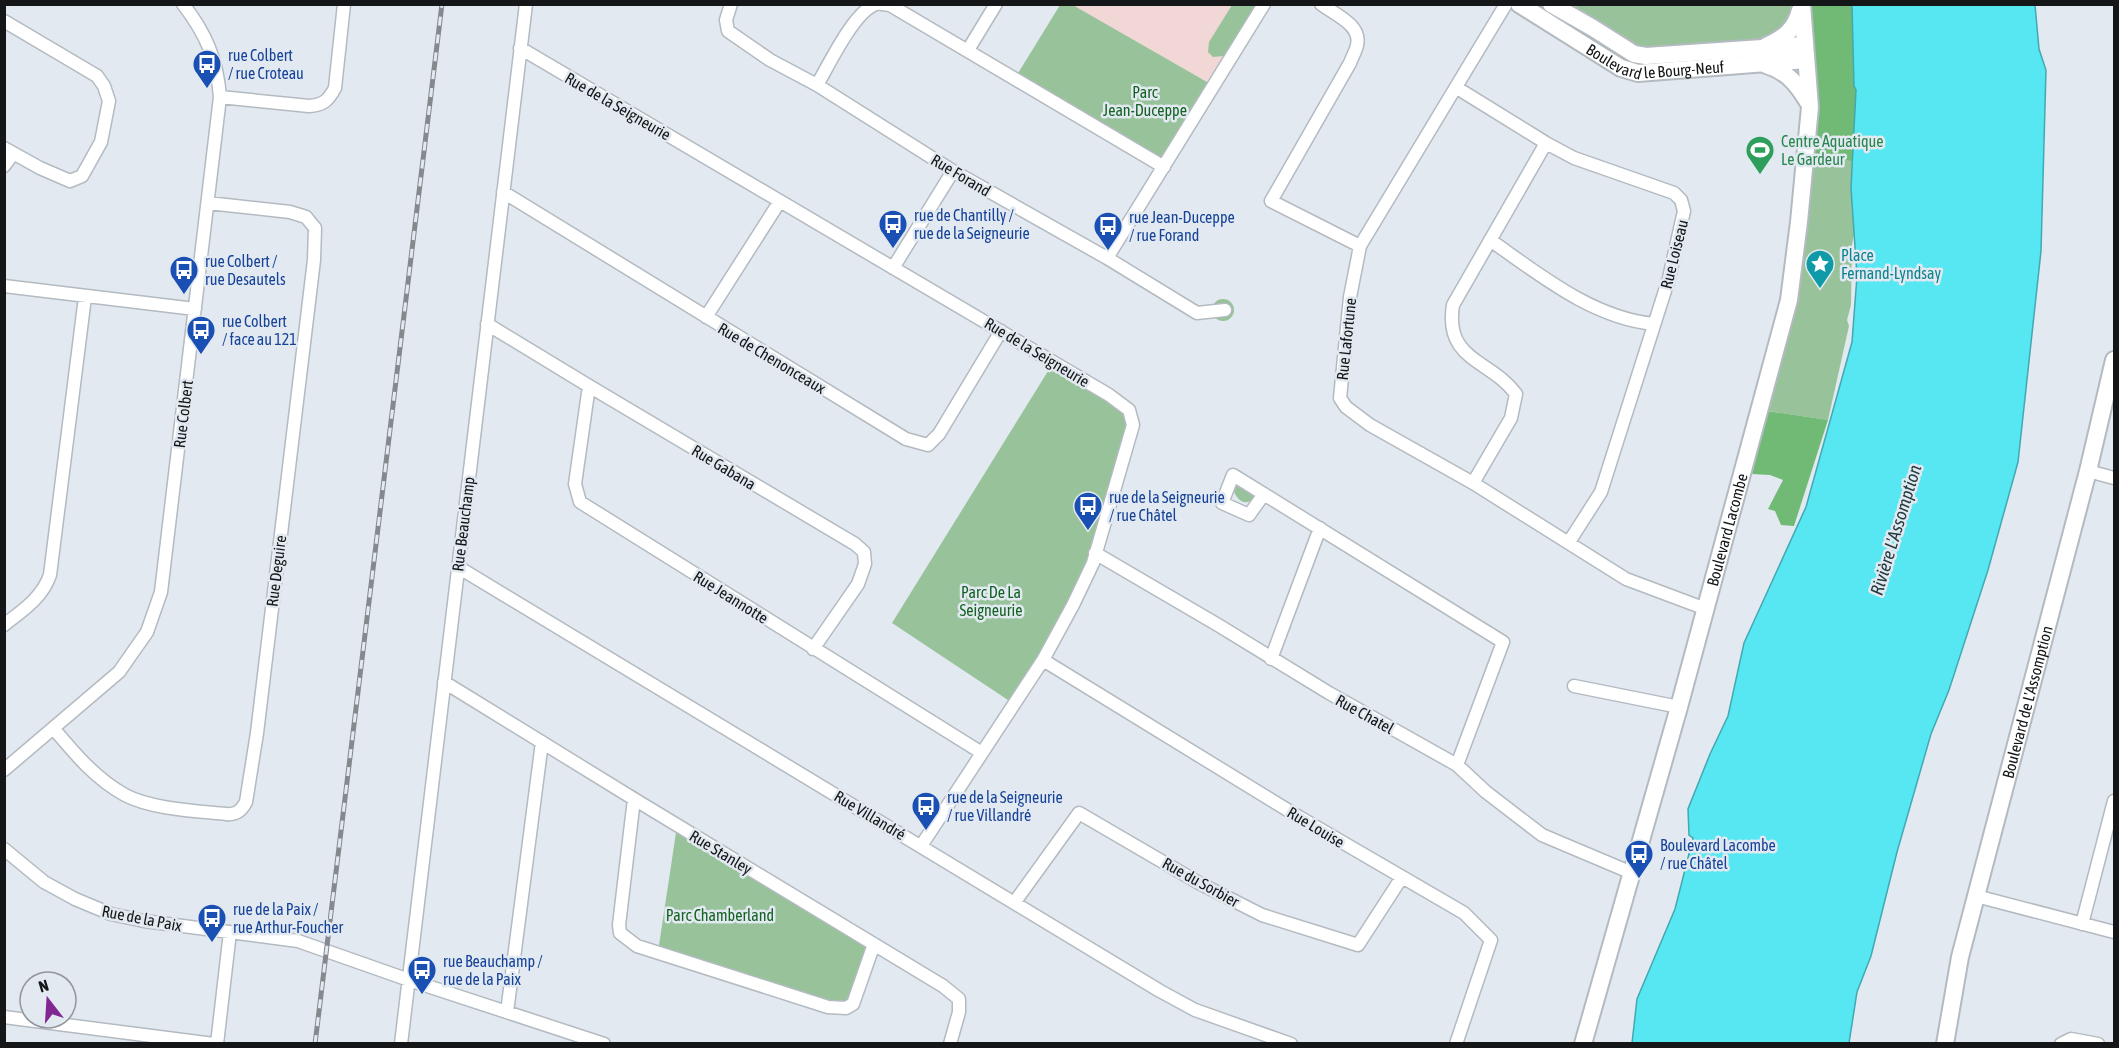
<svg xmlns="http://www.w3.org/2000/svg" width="2119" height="1048" font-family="'Asap Condensed',sans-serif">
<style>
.education{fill:#f2d7d7}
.green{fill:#98c39a}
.forest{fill:#70ba75}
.water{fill:#56e7f3;stroke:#42a8b1;stroke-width:1.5}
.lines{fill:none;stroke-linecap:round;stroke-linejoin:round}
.street-casing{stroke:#b3bac0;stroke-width:15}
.secondary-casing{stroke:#b3bac0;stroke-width:20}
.street{stroke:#fff;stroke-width:12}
.secondary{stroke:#fff;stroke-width:16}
.rail-casing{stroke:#84898e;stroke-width:5}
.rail{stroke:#e2e9f0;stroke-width:3;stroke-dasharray:9;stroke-linecap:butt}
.labels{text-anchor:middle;stroke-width:5;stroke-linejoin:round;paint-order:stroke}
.street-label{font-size:16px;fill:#141618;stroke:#e2e9f0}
.transit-label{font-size:16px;fill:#164399;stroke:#e2e9f0;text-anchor:start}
.park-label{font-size:16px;fill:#136222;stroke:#e2e9f0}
.leisure-label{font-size:16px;fill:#27864d;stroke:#e2e9f0;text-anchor:start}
.culture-label{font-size:16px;fill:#0d838f;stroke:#e2e9f0;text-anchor:start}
.water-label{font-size:18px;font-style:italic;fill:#233b3e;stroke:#e2e9f0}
</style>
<rect width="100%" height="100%" fill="#e2e9f0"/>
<!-- education -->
<path class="education" d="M1071 5H1264L1214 86Z"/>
<!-- green -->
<path class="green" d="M1071 4 1214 86 1164 167 1015 78 1060 5Z
M1577 4 1793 5 1787 23 1759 43 1643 49 1576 7Z
M1232 5H1257L1224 56 1213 57 1208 52 1209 42Z
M1806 152 1860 163 1857 220 1852 245 1851 305 1847 320 1849 326 1828 420 1761 410 1789 300Z
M1212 310a11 11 0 1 1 22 0a11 11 0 1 1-22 0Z
M1053 363 1133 419 1091 566 1014 704 892 623Z
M1237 483 1257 495C1248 508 1236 502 1233 488Z
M677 826 874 944 846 1008 658 952Z"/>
<!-- forest -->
<path class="forest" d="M1802 5H1852L1854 86 1856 90 1860 163 1806 152Z
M1767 411 1828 420 1794 526 1781 525 1775 511 1768 509 1783 480 1770 475 1752 474Z"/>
<!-- water -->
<path class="water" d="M1852 5H2035L2039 49 2046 70 2041 251 2018 462 1988 570 1949 690 1931 734 1897 852 1871 956 1857 992 1849 1043H1632L1637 999 1675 909 1693 838 1689 835 1688 809 1710 754 1728 716 1744 643 1806 507 1852 342 1857 276 1851 188 1856 90 1854 86Z"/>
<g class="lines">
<!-- street casing -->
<g class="street-casing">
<path id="street" d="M731 4 726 20 728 31 770 60 817 85 953 171 1107 258 1197 313 1225 310
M882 4 890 5 1164 167
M1321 4C1334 14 1362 25 1357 45 1356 51 1352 57 1350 63L1271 201 1360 246
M1506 4 1360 246 1350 297 1340 398 1346 407 1370 425 1473 483 1626 579 1706 609
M4 21 97 76 104 86 109 101 101 142 82 176 70 181 40 168 4 148
M520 48 1109 395 1129 410 1133 425 1093 563 1073 605 1043 660 921 846
M968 50 996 4
M817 85C829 65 855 9 877 4
M1457 88 1546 143 1574 158 1674 193 1681 200 1684 211 1669 278 1601 492 1569 542
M220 97 309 106C323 105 328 101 335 88L344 4
M4 166 13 154
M503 192 906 439 928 445 939 434 1001 331
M1490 240C1539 274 1592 318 1654 324
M1107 258 1264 4
M893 268 953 171
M4 286 195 309
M706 317 780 201
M487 324 589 386 855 544 864 552 865 564 858 584 813 649
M589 386 575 484 580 502 982 753
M2088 471 2114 478
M1473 483 1511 418 1516 394C1490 359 1444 361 1453 305L1546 143
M1264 494 1249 515 1222 503 1233 475 1503 642 1457 765
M1095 553 1218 625 1329 693 1457 765 1486 792 1542 835 1632 873
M458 567 1160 991 1195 1010 1291 1044
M4 625C23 610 42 598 50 575L85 297
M1271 659 1320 528
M1043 660 1299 817 1464 913 1491 940 1456 1044
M444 682 634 799 943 986 959 999V1012L950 1044
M1574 686 1679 707
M54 729C75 754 96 779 125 795 151 809 197 811 226 814 236 815 241 811 246 802L257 733 314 260 315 228 306 217 290 212 208 203
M4 770 119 672 147 632 161 592 220 97C217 59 206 34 183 4
M634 799 619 925 620 933 637 946 828 1007 846 1008 853 1004 874 944
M4 849 44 882 75 899 111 914 144 921 298 941 409 980 604 1044
M1976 896 2114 932
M1014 903 1079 813 1199 883 1262 915 1358 945 1402 877
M2082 924 2114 801
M507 1012 542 742
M4 1017 214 1044
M217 1044 230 932
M401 1044 526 4
M2061 1044 2071 1039 2098 1044"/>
</g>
<!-- secondary casing -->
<g class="secondary-casing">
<g id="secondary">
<path id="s1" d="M1519 4 1621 68 1638 73 1806 60"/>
<path d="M1551 4 1593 28 1634 54 1646 56 1805 45"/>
<path d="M1766 46C1784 38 1795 30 1800 10"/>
<path d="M1766 65C1787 71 1798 85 1808 102"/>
<path id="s2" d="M1583 1044 1679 707 1789 300 1799 222 1810 107 1802 4"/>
<path id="s3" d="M1945 1044 1960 957 2088 471 2114 360"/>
</g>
</g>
<!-- street -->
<use href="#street" class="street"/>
<!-- secondary -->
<use href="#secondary" class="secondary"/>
<!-- rail casing -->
<g class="rail-casing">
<path id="rail" d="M315 1044 442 4"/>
</g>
<!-- rail -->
<use href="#rail" class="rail"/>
</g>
<!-- icons -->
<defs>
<g id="bus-pin" transform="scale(1.5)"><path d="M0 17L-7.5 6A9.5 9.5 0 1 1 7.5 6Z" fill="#1a4fb4" stroke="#e2e9f0"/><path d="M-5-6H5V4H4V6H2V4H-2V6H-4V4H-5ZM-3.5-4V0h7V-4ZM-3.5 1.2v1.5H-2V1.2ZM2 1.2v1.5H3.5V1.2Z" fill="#fff"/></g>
<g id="stadium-pin" transform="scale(1.5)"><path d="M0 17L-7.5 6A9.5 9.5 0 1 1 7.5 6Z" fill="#2e9e5b" stroke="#e2e9f0"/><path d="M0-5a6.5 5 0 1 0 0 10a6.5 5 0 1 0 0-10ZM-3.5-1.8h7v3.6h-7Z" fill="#fff"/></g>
<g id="sight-pin" transform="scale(1.5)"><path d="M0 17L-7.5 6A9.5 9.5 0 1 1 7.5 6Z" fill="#0f9aa8" stroke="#e2e9f0"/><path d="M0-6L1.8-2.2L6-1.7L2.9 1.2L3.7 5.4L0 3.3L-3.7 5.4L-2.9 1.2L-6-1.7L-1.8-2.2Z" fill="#fff"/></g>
</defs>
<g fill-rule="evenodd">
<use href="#bus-pin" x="207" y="64"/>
<use href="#stadium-pin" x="1760" y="150"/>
<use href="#bus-pin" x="893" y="224"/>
<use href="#bus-pin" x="1108" y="226"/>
<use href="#sight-pin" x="1820" y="264"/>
<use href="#bus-pin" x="184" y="270"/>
<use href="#bus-pin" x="201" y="330"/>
<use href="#bus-pin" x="1088" y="506"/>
<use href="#bus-pin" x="926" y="806"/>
<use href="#bus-pin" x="1639" y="854"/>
<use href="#bus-pin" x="212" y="918"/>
<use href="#bus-pin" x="422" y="970"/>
</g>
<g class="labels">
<!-- street labels -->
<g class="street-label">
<text dy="6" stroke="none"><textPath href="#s1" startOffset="153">Boulevard le Bourg-Neuf</textPath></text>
<text transform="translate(618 106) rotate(30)" y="6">Rue de la Seigneurie</text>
<text transform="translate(961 175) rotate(31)" y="6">Rue Forand</text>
<text transform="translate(1674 254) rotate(-76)" y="6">Rue Loiseau</text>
<text transform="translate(1346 339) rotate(-84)" y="6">Rue Lafortune</text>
<text transform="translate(1037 352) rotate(31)" y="6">Rue de la Seigneurie</text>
<text transform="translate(772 358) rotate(31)" y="6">Rue de Chenonceaux</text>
<text transform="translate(183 414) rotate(-83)" y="6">Rue Colbert</text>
<text transform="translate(724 467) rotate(31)" y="6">Rue Gabana</text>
<text transform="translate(463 524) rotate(-83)" y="6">Rue Beauchamp</text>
<text dy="6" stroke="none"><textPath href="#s2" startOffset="534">Boulevard Lacombe</textPath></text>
<text transform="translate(276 571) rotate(-83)" y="6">Rue Deguire</text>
<text transform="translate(731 597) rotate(32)" y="6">Rue Jeannotte</text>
<text dy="6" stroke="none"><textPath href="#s3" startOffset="352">Boulevard de L'Assomption</textPath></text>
<text transform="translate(1365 714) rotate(29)" y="6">Rue Chatel</text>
<text transform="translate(870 815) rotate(31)" y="6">Rue Villandré</text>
<text transform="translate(1316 827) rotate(31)" y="6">Rue Louise</text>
<text transform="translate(721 852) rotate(31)" y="6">Rue Stanley</text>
<text transform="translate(1201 882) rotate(29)" y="6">Rue du Sorbier</text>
<text transform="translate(142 918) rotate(11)" y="6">Rue de la Paix</text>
</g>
<!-- transit labels -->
<g class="transit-label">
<text x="228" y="61">rue Colbert<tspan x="228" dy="18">/ rue Croteau</tspan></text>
<text x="914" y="221">rue de Chantilly /<tspan x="914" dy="18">rue de la Seigneurie</tspan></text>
<text x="1129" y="223">rue Jean-Duceppe<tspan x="1129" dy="18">/ rue Forand</tspan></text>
<text x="205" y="267">rue Colbert /<tspan x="205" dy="18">rue Desautels</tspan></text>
<text x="222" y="327">rue Colbert<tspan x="222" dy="18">/ face au 121</tspan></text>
<text x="1109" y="503">rue de la Seigneurie<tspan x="1109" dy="18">/ rue Châtel</tspan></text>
<text x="947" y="803">rue de la Seigneurie<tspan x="947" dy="18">/ rue Villandré</tspan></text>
<text x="1660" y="851">Boulevard Lacombe<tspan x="1660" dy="18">/ rue Châtel</tspan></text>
<text x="233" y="915">rue de la Paix /<tspan x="233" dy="18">rue Arthur-Foucher</tspan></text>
<text x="443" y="967">rue Beauchamp /<tspan x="443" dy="18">rue de la Paix</tspan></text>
</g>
<!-- park labels -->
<g class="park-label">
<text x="1145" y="98">Parc<tspan x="1145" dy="18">Jean-Duceppe</tspan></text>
<text x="991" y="598">Parc De La<tspan x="991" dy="18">Seigneurie</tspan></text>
<text x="720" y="921">Parc Chamberland</text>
</g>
<!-- leisure labels -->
<g class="leisure-label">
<text x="1781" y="147">Centre Aquatique<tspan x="1781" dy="18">Le Gardeur</tspan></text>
</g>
<!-- culture labels -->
<g class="culture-label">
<text x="1841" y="261">Place<tspan x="1841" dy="18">Fernand-Lyndsay</tspan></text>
</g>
<!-- water labels -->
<g class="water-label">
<text transform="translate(1896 530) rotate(-73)" y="6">Rivière L'Assomption</text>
</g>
</g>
<!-- border -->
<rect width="2119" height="1048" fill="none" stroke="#141618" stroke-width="12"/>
<!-- north arrow -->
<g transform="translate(48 1000) rotate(343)"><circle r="28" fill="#e2e9f0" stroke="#90959a" stroke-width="1.5"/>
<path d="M0-4.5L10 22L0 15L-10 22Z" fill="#812794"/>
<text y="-9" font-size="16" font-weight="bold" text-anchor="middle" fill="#141618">N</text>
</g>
</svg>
